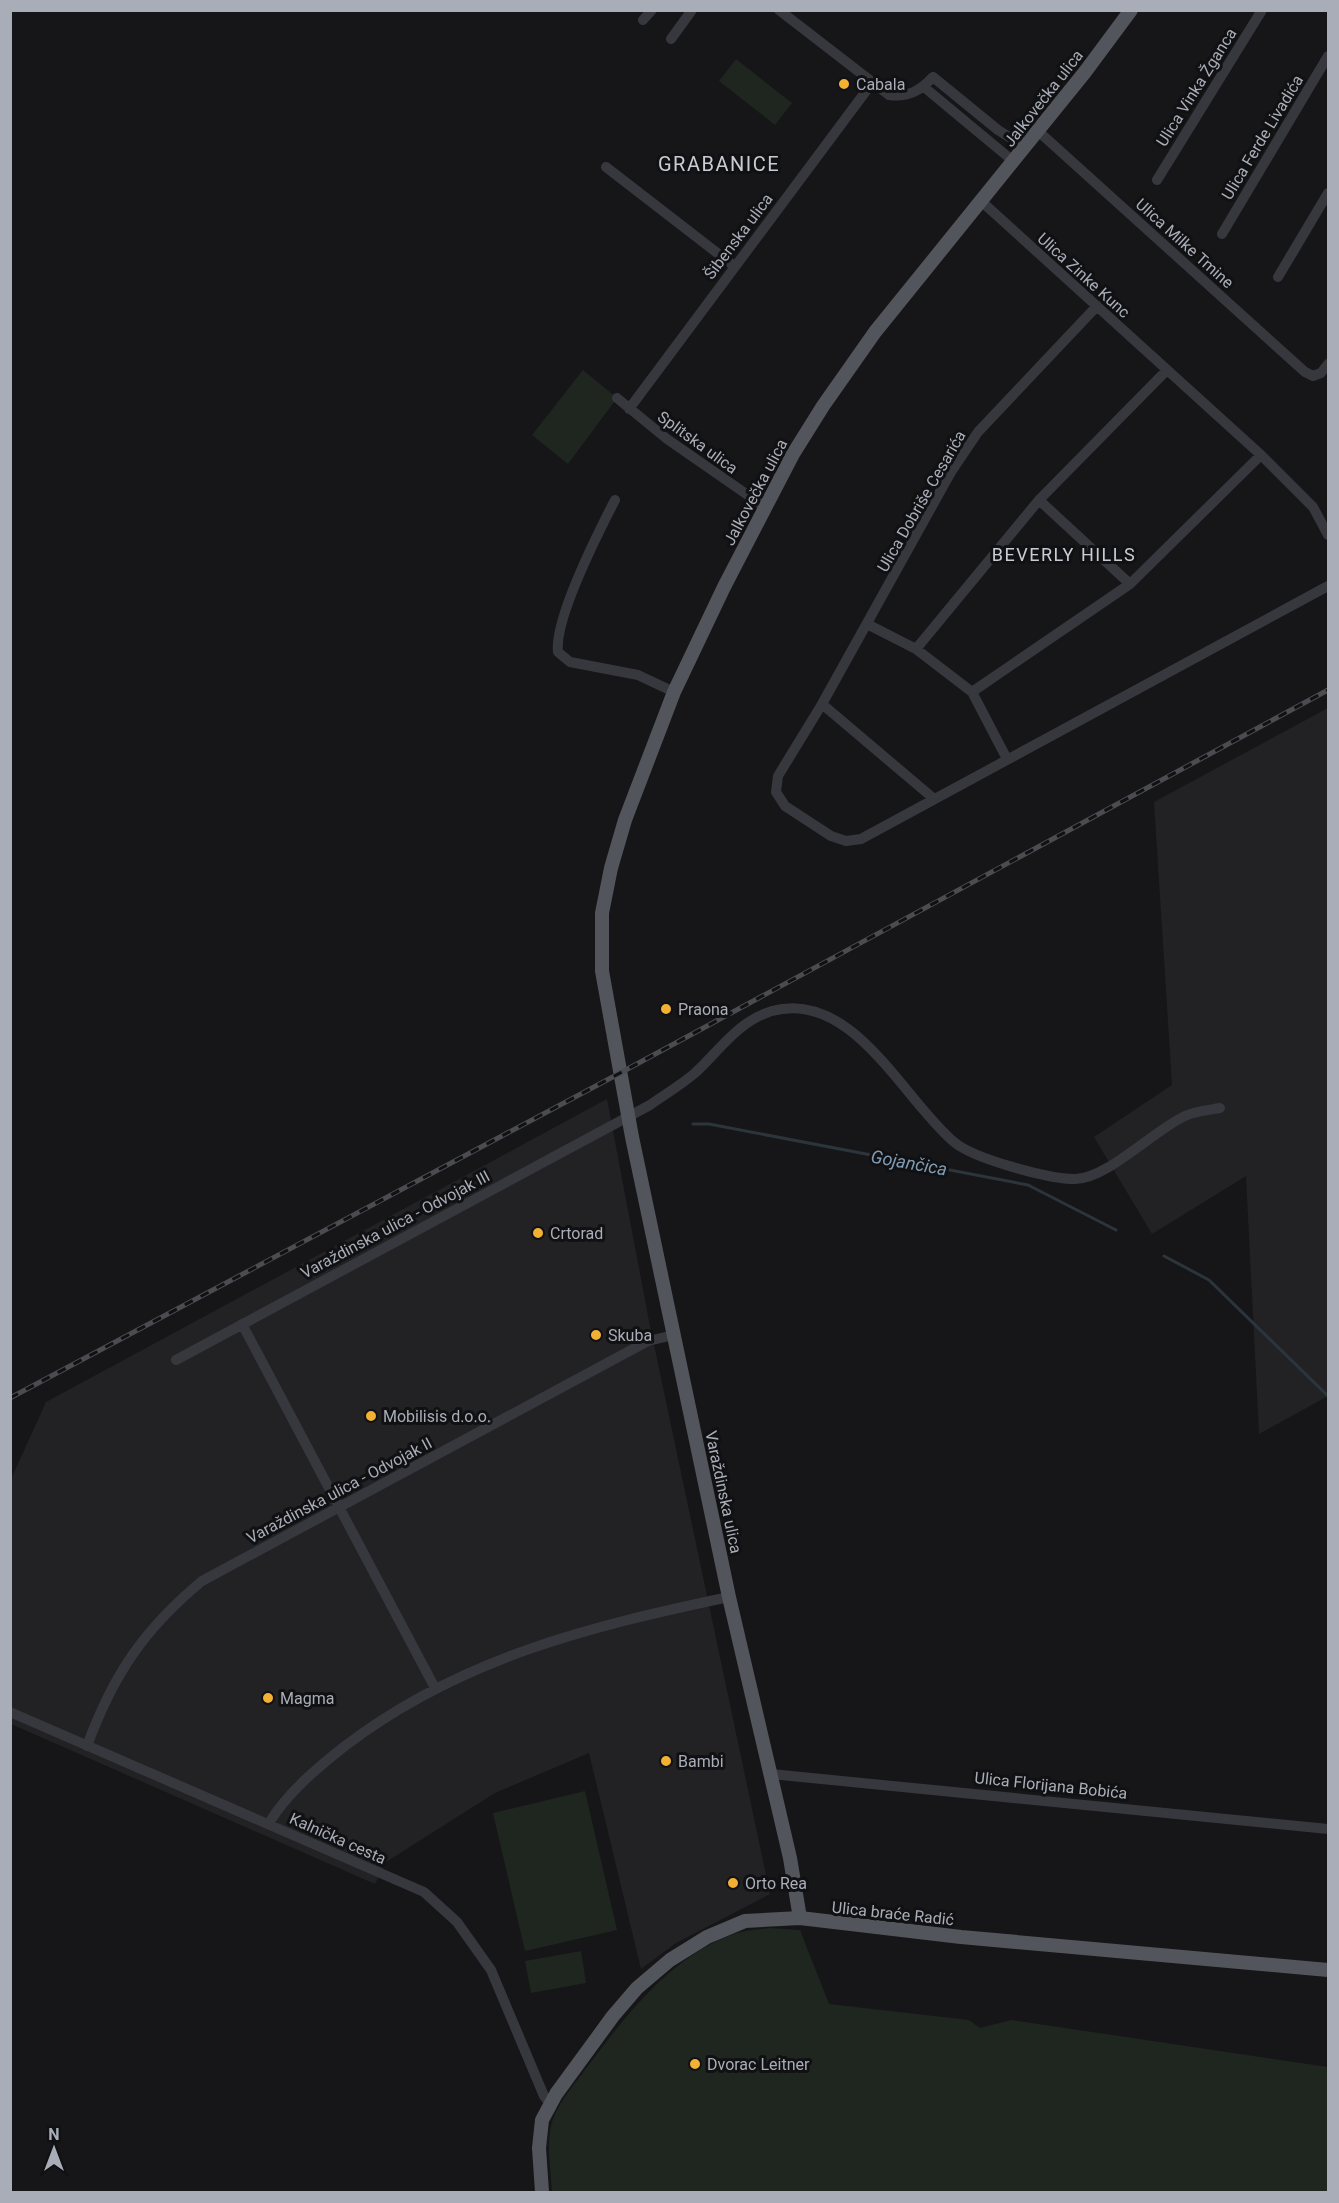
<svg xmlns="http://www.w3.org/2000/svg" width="1339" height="2203" font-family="Roboto,sans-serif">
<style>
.built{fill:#222225}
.green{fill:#1e261f}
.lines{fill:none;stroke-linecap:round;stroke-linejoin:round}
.stream{stroke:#2c353c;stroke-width:3}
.minor{stroke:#37383d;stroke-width:10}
.major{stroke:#53555c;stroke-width:14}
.rail-casing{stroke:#4a4c52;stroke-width:5}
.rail{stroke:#111113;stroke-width:3;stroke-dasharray:9;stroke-linecap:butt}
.poi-dot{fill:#f2b134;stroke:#111113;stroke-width:2}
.labels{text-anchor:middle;stroke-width:6;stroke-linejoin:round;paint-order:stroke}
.poi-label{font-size:16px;fill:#a8adb8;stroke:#111113;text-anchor:start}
.street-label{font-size:16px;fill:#a8adb8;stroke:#111113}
.neighbourhood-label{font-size:18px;letter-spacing:1.5px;fill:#c9ccd4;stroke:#111113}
.water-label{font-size:18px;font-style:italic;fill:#7f9bb3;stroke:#111113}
.quarter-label{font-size:20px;letter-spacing:1.5px;fill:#c9ccd4;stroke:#111113}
</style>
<rect width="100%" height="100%" fill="#161618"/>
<!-- built -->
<path class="built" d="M1328 708V1396L1259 1434 1246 1176 1152 1234 1094 1137 1172 1085 1154 802Z
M607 1099 649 1321 770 1894 676 1943 641 1969 589 1753 495 1793 386 1862 375 1884 11 1724V1479L46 1402Z"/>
<!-- green -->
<path class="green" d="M736 59 792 103 775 125 719 81Z
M583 370 617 398 568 464 532 435Z
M585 1791 617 1930 525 1951 493 1813Z
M769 1928 800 1930 829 2004 969 2020 980 2028 1011 2020 1328 2067V2192H552C551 2170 545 2141 553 2119 561 2098 578 2080 591 2062 629 2011 674 1954 737 1933 747 1930 759 1930 769 1928Z
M581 1951 586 1983 531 1993 525 1961Z"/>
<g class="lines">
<!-- stream -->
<path class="stream" d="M693 1124H709L1028 1185 1116 1230
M1164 1256 1209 1280 1328 1396"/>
<!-- minor -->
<path class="minor" d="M779 10 889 95C908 98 921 90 933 77L998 130 1025 147
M643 20 652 10
M671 39 692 10
M924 87 1013 161
M1038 131 1305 372 1313 376 1321 373 1328 364
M606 167 734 266
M1157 180 1262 10
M981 201 1261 455 1313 507 1328 535
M1222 234 1328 56
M1278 277 1328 193
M1097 306 978 432 951 472 822 704 778 776 776 792 785 806 831 836 846 841 861 839 1328 586
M617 398 667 439 765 507
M629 409 872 83
M615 500C599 531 554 619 558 652L570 662 638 675 674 692
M1039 500 1130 584
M867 624 916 649 972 692 1007 759
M916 649 1039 500 1166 371
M972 692 1130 584 1261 455
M822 704 933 798
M242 1324 435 1688
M176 1360 650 1105C664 1095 681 1085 695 1073 719 1051 738 1021 772 1011 852 989 903 1099 954 1142 974 1159 1049 1179 1075 1179 1107 1179 1154 1130 1185 1116 1195 1111 1209 1110 1220 1108
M10 1712 424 1892 457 1922 491 1970 544 2096 550 2104
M87 1746C113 1675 144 1629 202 1581L648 1341 674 1335
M771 1774 1328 1829
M269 1823C288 1792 317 1768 345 1746 460 1658 591 1626 729 1597"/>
<!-- major -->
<path class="major" d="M800 1918 790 1858 729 1597 632 1137 602 971V913L611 868 625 820 674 692 724 587 793 454 823 406 875 332 1085 72 1131 10
M542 2192 539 2148 542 2120 556 2094 613 2016 637 1988 670 1960 707 1937 745 1921 800 1918 961 1937 1328 1970"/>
<!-- rail casing -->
<g class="rail-casing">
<path id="rail" d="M10 1398 622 1072 1328 690"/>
</g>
<!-- rail -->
<use href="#rail" class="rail"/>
</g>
<!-- markers -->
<g class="poi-dot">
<circle cx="844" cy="84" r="6"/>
<circle cx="666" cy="1009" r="6"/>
<circle cx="538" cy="1233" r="6"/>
<circle cx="596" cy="1335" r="6"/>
<circle cx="371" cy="1416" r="6"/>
<circle cx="268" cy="1698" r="6"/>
<circle cx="666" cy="1761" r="6"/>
<circle cx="733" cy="1883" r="6"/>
<circle cx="695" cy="2064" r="6"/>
</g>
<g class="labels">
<!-- poi labels -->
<g class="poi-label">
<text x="856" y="90">Cabala</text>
<text x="678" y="1015">Praona</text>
<text x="550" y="1239">Crtorad</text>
<text x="608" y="1341">Skuba</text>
<text x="383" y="1422">Mobilisis d.o.o.</text>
<text x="280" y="1704">Magma</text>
<text x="678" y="1767">Bambi</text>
<text x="745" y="1889">Orto Rea</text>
<text x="707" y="2070">Dvorac Leitner</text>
</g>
<!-- street labels -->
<g class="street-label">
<text transform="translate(1196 87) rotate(-58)" y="6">Ulica Vinka Žganca</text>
<text transform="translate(1043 98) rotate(-52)" y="6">Jalkovečka ulica</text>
<text transform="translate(1262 137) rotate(-59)" y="6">Ulica Ferde Livadića</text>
<text transform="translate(738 236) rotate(-53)" y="6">Šibenska ulica</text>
<text transform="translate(1185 243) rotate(42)" y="6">Ulica Milke Tmine</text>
<text transform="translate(1084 275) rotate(42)" y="6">Ulica Zinke Kunc</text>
<text transform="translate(698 442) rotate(36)" y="6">Splitska ulica</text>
<text transform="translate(755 492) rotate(-62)" y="6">Jalkovečka ulica</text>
<text transform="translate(921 501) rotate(-60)" y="6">Ulica Dobriše Cesarića</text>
<text transform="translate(395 1224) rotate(-28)" y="6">Varaždinska ulica - Odvojak III</text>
<text transform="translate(339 1490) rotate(-28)" y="6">Varaždinska ulica - Odvojak II</text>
<text transform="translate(724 1492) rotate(78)" y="6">Varaždinska ulica</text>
<text transform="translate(1051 1785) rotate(6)" y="6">Ulica Florijana Bobića</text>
<text transform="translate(338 1838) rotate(24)" y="6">Kalnička cesta</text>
<text transform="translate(893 1913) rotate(6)" y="6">Ulica braće Radić</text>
</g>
<!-- neighbourhood labels -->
<g class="neighbourhood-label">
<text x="1064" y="561">BEVERLY HILLS</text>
</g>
<!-- water labels -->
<g class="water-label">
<text transform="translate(909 1163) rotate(10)" y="6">Gojančica</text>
</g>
<!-- quarter labels -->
<g class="quarter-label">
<text x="719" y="171">GRABANICE</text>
</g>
</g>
<!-- border -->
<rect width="1339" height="2203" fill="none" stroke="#a8adb8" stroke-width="24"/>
<!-- north arrow -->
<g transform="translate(54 2149)" stroke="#111113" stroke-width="4.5" paint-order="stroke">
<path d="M0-4.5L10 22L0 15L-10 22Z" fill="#a8adb8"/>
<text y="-9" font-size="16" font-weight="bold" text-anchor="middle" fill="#a8adb8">N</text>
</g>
</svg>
